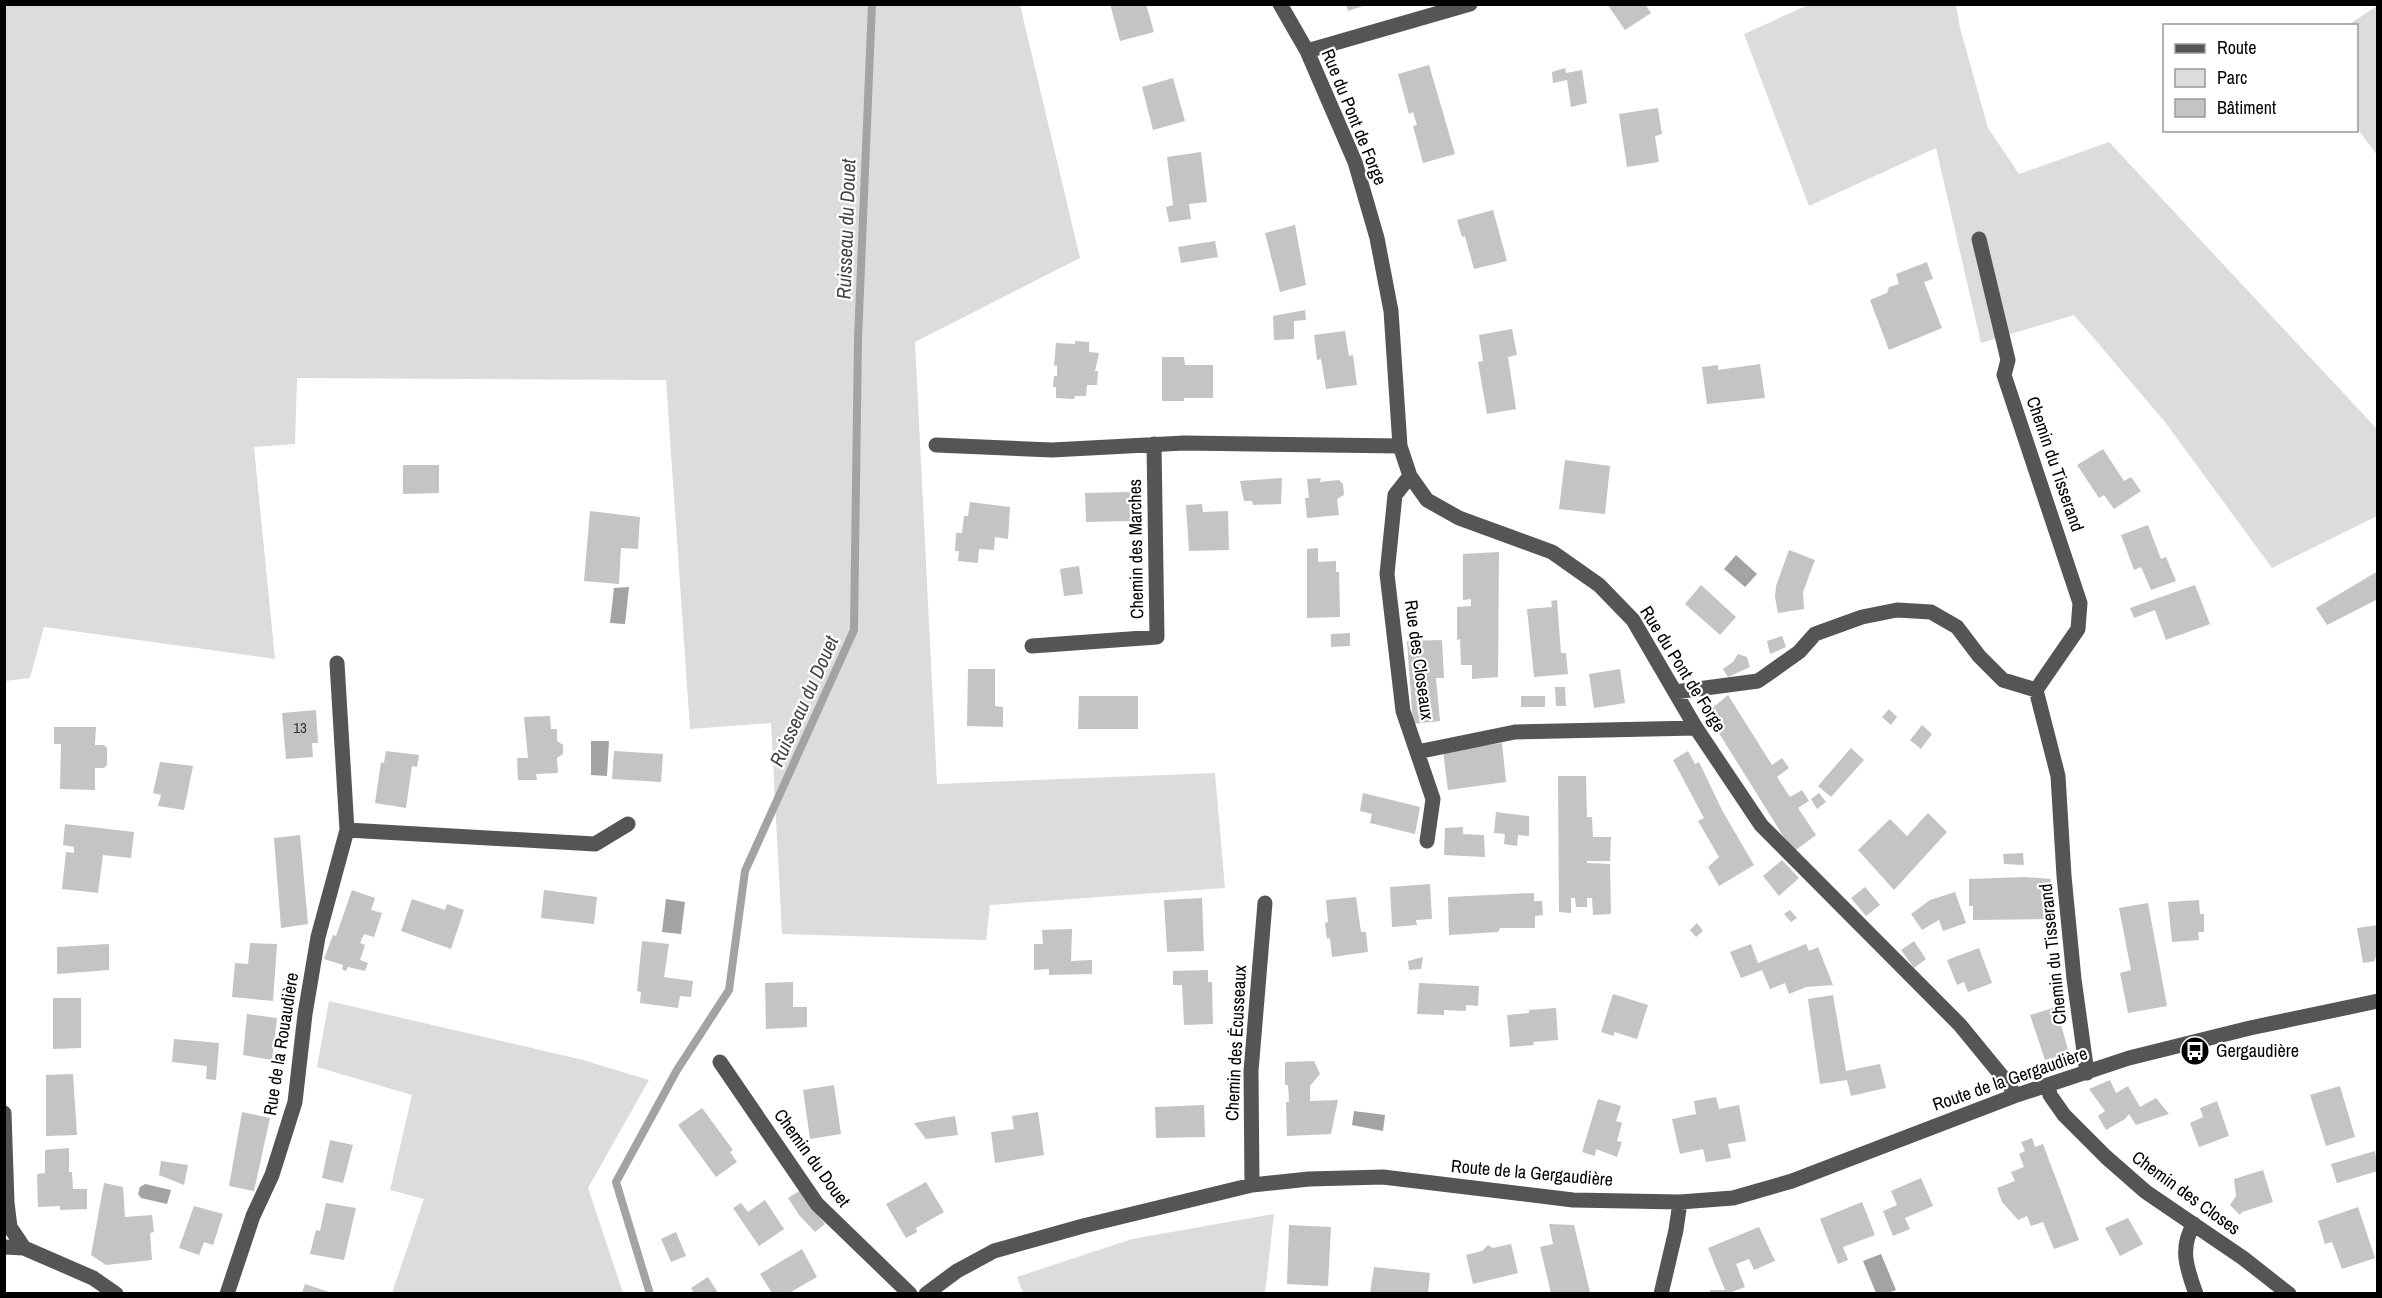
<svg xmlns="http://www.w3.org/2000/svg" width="2382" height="1298" font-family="'Archivo Narrow',sans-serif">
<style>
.green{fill:#dcdcdc}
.water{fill:#a3a3a3}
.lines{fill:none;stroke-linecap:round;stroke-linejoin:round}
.stream{stroke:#a3a3a3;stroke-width:8}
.building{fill:#c4c4c4}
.minor{stroke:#555;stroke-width:15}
.labels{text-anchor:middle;stroke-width:4.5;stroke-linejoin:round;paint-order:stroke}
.number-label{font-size:15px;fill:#313131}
.street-label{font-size:18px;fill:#000;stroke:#fff}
.poi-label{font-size:18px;fill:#000;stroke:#fff;text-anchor:start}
.water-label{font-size:20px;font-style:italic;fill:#444;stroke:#fff}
</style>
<rect width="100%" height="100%" fill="#fff"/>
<!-- green -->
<path class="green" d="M4 5H1020L1080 258 915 342 937 784 1215 773 1225 888 990 905 986 940 782 934 771 723 690 729 666 380 297 378 295 444 254 447 275 659 44 627 30 678 5 681Z
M1808 5H1956L1960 28 1988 128 2019 174 2109 142 2377 429V516L2272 568 2165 422 2074 315 1981 343 1936 148 1809 206 1744 34Z
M2377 6V155L2357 128 2356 26 2348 25Z
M329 1001 583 1060 649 1080 588 1188 623 1293H392L424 1199 390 1190 412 1095 317 1067Z
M1274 1214 1265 1293H1023L1017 1277 1132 1239Z"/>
<!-- water -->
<path class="water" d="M1736 555 1757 574 1745 587 1724 569Z
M629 587 625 624 610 623 614 588Z
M591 741H609L607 776 591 775Z
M666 899 685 902 681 934 662 932Z
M1354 1111 1385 1115 1383 1131 1352 1125Z
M145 1184 171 1190 167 1204 141 1198 138 1194 140 1187Z
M1881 1254 1896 1290 1888 1293H1876L1863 1261Z"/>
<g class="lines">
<!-- stream -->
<path class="stream" d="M650 1294 616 1182 677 1070 729 990 745 871 854 630 858 338 872 4"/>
</g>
<!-- building -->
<path class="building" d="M1110 4H1146L1154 32 1120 41Z
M1346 4H1365L1366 5 1348 11Z
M1607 4H1645L1651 13 1625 30Z
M1429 65 1455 154 1423 163 1413 126 1417 125 1413 112 1409 114 1398 74Z
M1565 68 1566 73 1582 70 1587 103 1571 107 1567 80 1553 83 1552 72Z
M1173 78 1185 121 1153 130 1142 87Z
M1658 108 1662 134 1655 136 1659 162 1627 167 1619 114Z
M1201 152 1207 202 1189 204 1191 219 1169 222 1166 207 1173 205 1167 157Z
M1493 210 1507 261 1474 269 1465 236 1462 237 1457 220Z
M1295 225 1306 285 1280 292 1265 233Z
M1215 241 1218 257 1181 263 1178 247Z
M1927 262 1933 279 1924 282 1942 328 1889 350 1870 300 1887 293 1889 287 1899 284 1896 274Z
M1305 310 1306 320 1294 321V339L1274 340 1273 316Z
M1512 329 1517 355 1508 357 1516 409 1487 414 1478 362 1483 361 1479 335Z
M1345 331 1349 356 1353 355 1357 385 1326 389 1321 359 1317 360 1314 335Z
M1075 341 1089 342V352L1099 353 1095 371H1098L1097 385H1087L1086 396H1075L1074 399 1056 398V387H1053L1054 376H1057V365L1054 366 1056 343 1075 344Z
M1162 357H1184L1185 365H1213V398H1184V401H1162Z
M1760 364 1765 398 1707 404 1702 367 1718 365V370Z
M2103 449 2124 481 2131 477 2141 491 2114 509 2104 495 2099 498 2077 465Z
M1565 460 1610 466 1605 514 1559 509Z
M403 465H439V493L403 494Z
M1282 478 1281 504 1253 505 1252 501H1244L1240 481Z
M1321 478 1320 482 1339 480 1343 484 1344 495 1337 499 1339 515 1307 518 1305 498H1309L1307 479Z
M1130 492V521L1086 522 1085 493Z
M970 502 1010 507 1008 539 995 537 994 550 979 549 978 563 958 561 959 551H955L956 533H962L964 516H968Z
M1202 504 1203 512 1228 511 1229 550 1189 551 1186 505Z
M590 511 640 517 638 549 621 548 619 584 584 581Z
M2148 525 2161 559 2166 557 2176 581 2151 590 2141 567 2134 570 2121 535Z
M1318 548V562L1336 561V572H1339L1340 617 1307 618V549Z
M1789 550 1815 560 1803 592 1804 609 1778 613 1775 597 1776 586Z
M1499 552 1498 677 1472 679V665H1461L1460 639 1457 640V607L1471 606V599L1463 600V554Z
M1079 566 1083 594 1064 596 1060 569Z
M2378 571V599L2327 625 2316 608Z
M1701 585 1736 617 1720 635 1685 604Z
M2195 585 2210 624 2166 640 2155 610 2134 618 2130 608Z
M1557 600 1561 653H1566L1568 674 1534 677 1527 609 1552 607 1551 601Z
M1350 633V646L1331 647V634Z
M1782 636 1786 647 1770 654 1767 641Z
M1442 640 1444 678H1436L1440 721 1413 724 1407 641Z
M1738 654 1747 657 1750 667 1728 677 1723 669 1733 662Z
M968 669H995V706L1003 707V727L967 726Z
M1620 669 1625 703 1594 708 1589 674Z
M1555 687H1565L1566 706H1556Z
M1728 695 1772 765 1782 758 1789 768 1777 777 1790 797 1802 790 1809 801 1798 808 1816 835 1793 852 1709 717 1710 710Z
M1079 696H1138V729H1078Z
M1521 696H1545V707H1521Z
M1889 709 1897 717 1891 725 1882 717Z
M316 710 318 743H312L313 757 286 759 282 713Z
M550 716 551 729H557V741L563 745V754L557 758 558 773 536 774 537 780H518L517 758H528L524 717Z
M1922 725 1932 734 1921 749 1910 740Z
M54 727H96L95 745H104L107 748V765L104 768H95V790L60 789 61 744H54Z
M1502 743 1506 782 1448 790 1443 751Z
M1851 748 1864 760 1831 797 1818 786Z
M386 751 419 755 417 767 412 766 406 808 375 803 381 762 384 763Z
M614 751 663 754 661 782 612 779Z
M1688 751 1695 764 1699 762 1723 812 1754 865 1719 886 1708 867 1719 857 1698 821 1704 818 1673 760Z
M160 762 193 766 184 810 158 806 161 795 153 793Z
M1558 776H1586L1587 817H1592L1593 837H1611L1610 861H1587V863L1610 864 1611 914 1593 915 1592 898H1587V907H1576L1575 898H1571V913L1559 912Z
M1363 793 1420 807 1415 834 1370 823 1372 814 1360 811Z
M1819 793 1826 802 1817 809 1811 799Z
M1496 812 1529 816V836L1518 835 1517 846 1504 844 1505 834 1494 833Z
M1928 813 1947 832 1894 890 1858 850 1890 819 1907 836Z
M65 824 134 832 131 858 103 855 98 893 62 889 66 852 74 853V847L63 845Z
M1463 827V834L1484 835 1485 857 1444 855 1445 828Z
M300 835 308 924 281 928 274 838Z
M2023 853 2024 865 2004 864 2003 854Z
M1782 860 1799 878 1779 896 1763 876Z
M2024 877 2051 879 2048 919 1973 920V906H1969V879Z
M1430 884 1432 919 1416 920 1417 925 1392 927 1390 887Z
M1865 887 1880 905 1866 916 1851 898Z
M352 890 375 898 371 910 382 913 374 937 364 934 360 943 365 945 360 960 368 963 365 971 348 967 346 971 342 969 343 965 324 959 333 935 336 936Z
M544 890 597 897 594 924 541 918Z
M1955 892 1966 923 1943 931 1939 920 1922 930 1911 914 1930 900Z
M1534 893V901H1542L1543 915 1535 916V928H1500L1498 932 1449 935 1448 897Z
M1356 897 1361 932H1366L1368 952 1332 957 1330 938 1327 939 1325 923 1328 922 1326 900Z
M1202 898 1204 951 1167 952 1164 900Z
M412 899 445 910 447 904 464 910 451 949 401 931Z
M2199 900 2200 914H2204V932H2198L2199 940 2172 942 2168 902Z
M2148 903 2167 1006 2128 1013 2120 973 2131 970 2119 908Z
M1790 910 1797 918 1791 922 1784 914Z
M1697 923 1703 931 1696 937 1690 930Z
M2378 925V957L2375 958V961L2363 963 2357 928Z
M1072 929 1071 961 1092 960V974L1049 975V969L1034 970V944H1043L1042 930Z
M642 941 669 944 664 977 693 981 691 997 680 996 678 1008 640 1003 641 992 637 991Z
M1914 941 1926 959 1914 968 1901 950Z
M250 943 277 944 273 1001 232 997 235 963 248 964Z
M109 944V970L57 974V947Z
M1751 944 1758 963 1806 944 1809 951 1818 947 1833 985 1806 987 1789 994 1785 983 1770 989 1762 970 1741 978 1730 952Z
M1979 948 1992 983 1968 992 1964 982 1957 985 1947 960Z
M1423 957 1421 969 1409 970 1408 961Z
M1208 970V982H1212L1213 1024 1184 1025 1182 985H1173V971Z
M793 982V1007H807V1027L766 1029 765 983Z
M1419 983 1479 986 1478 1006 1466 1005V1011L1444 1010V1015L1417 1014Z
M1613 994 1648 1005 1637 1039 1614 1032V1036L1601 1032Z
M1833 995 1846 1071 1880 1064 1886 1088 1851 1096 1847 1080 1820 1084 1808 999Z
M53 998H81V1048L53 1049Z
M2056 1007 2069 1053 2045 1060 2030 1015Z
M1556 1008 1558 1040 1533 1042 1534 1045 1510 1047 1507 1015 1529 1013V1010Z
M247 1014 277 1018 272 1060 243 1055Z
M174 1039 219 1043 216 1080 206 1079 207 1066 172 1062Z
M1314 1061 1320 1074 1310 1086V1101L1338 1100 1331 1134 1287 1136 1286 1102H1289L1288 1085H1285V1062Z
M73 1074 77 1135 46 1136V1075Z
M2110 1080 2116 1093 2128 1086 2140 1107 2156 1098 2169 1114 2136 1125 2129 1114 2125 1119 2106 1130 2098 1116 2105 1111 2089 1089Z
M834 1085 841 1134 810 1139 803 1090Z
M2340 1086 2355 1137 2326 1146 2310 1095Z
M1716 1097 1719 1109 1739 1105 1746 1141 1728 1144 1731 1158 1706 1162 1703 1149 1680 1154 1672 1119 1696 1114 1694 1101Z
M1598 1099 1621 1106 1616 1121 1622 1123 1617 1141 1622 1142 1617 1157 1596 1149 1595 1156 1582 1152Z
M2217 1101 2229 1136 2199 1147 2190 1123 2203 1117 2200 1108Z
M1204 1105 1205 1137 1156 1138 1155 1107Z
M702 1108 733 1150 730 1152 737 1162 716 1177 678 1125Z
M242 1112 270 1118 254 1191 229 1186Z
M1038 1112 1044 1155 995 1163 991 1132 1014 1129 1012 1116Z
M955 1116 958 1135 926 1139 914 1123Z
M2032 1138 2035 1147 2043 1144 2079 1240 2054 1249 2043 1222 2031 1226 2027 1216 2018 1220 2002 1202 1997 1188 2015 1181 2011 1172 2024 1167 2019 1154 2025 1151 2021 1142Z
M330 1140 353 1145 343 1183 322 1178Z
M69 1148V1172H72L73 1189H87V1209L60 1210V1206L38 1207 37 1174 45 1173V1150Z
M2375 1151 2378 1171 2337 1183 2331 1164Z
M161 1161 188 1165 184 1185 159 1175Z
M2263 1170 2273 1202 2242 1212 2240 1215 2230 1205 2236 1196 2234 1179Z
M1921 1178 1933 1206 1905 1218 1910 1229 1893 1236 1883 1211 1897 1205 1891 1191Z
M926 1182 944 1212 916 1228 917 1232 906 1238 886 1204Z
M104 1183 123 1187 125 1217 152 1215 154 1232 150 1233 152 1260 106 1265 91 1255Z
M799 1191 825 1224 815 1232 799 1215 788 1198Z
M765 1200 784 1229 759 1246 733 1208 741 1203 748 1212Z
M1862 1202 1875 1235 1843 1247 1848 1260 1838 1264 1820 1219Z
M326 1203 356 1208 344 1260 310 1254 316 1230 320 1231Z
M194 1206 223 1214 213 1245 204 1242 199 1255 179 1248Z
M2358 1207 2375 1258 2342 1269 2332 1242 2325 1244 2318 1221Z
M2128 1218 2143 1244 2120 1256 2105 1228Z
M1549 1224 1574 1225 1590 1292 1551 1293 1540 1247 1553 1244Z
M1289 1225 1331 1227 1328 1286 1287 1284Z
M1759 1227 1775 1261 1754 1270 1749 1259 1736 1264 1745 1287 1729 1293H1710V1290H1725L1708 1248Z
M676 1232 686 1256 671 1262 661 1239Z
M1511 1244 1518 1273 1473 1284 1466 1255 1482 1251 1488 1245 1493 1248Z
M802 1249 817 1277 789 1293H772L760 1274Z
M1374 1267 1430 1273 1428 1293H1370Z
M708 1277 718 1293H694L691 1288Z
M305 1284 332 1293H302Z"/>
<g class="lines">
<!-- minor -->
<path class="minor" d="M1280 4 1307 51 1355 162 1377 238 1391 311 1400 446 1410 476 1427 500 1459 518 1552 552 1599 585 1633 620 1696 728 1761 825 1960 1025 2010 1086 2014 1096
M1307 51 1470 4
M1979 239 2008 360 2004 375 2080 603 2078 629 2036 690 2058 776 2064 876 2074 979 2087 1073
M936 445 1052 450 1184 443 1400 446
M1410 476 1395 495 1387 574 1403 711 1417 752 1515 732 1696 728
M1032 646 1157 637 1154 444
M1675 692 1758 681 1799 652 1815 634 1862 617 1897 610 1931 612 1957 627 1979 656 2003 680 2036 690
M1417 752 1433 799 1427 841
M347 830 595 844 628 824
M720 1062 817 1204 910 1294
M2048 1085 2050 1095 2064 1115 2106 1157 2146 1192 2243 1258 2289 1294
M4 1113 7 1203 10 1227 24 1248 93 1278 116 1294
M1252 1185 1251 1071 1265 903
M2194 1224C2179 1248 2187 1269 2196 1294
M4 1247 24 1248
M227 1294 253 1216 272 1175 295 1102 305 1014 318 937 347 830 337 663
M926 1294 957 1271 994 1251 1083 1226 1252 1185 1309 1179 1383 1177 1573 1200 1680 1202 1733 1198 1792 1181 2014 1096 2129 1058 2250 1028 2378 1001
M1661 1294 1676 1230 1680 1202"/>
</g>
<!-- icons -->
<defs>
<g id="bus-disc" transform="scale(1.5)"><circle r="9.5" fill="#000" stroke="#fff"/><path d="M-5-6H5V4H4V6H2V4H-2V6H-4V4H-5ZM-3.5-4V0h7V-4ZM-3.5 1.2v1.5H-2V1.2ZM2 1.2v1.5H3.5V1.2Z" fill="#fff"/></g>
</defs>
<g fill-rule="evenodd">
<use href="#bus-disc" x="2195" y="1051"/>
</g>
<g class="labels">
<!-- number labels -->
<g class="number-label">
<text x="300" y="733">13</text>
</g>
<!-- street labels -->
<g class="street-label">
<text transform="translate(1354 117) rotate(68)" y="6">Rue du Pont de Forge</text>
<text transform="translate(2055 464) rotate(71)" y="6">Chemin du Tisserand</text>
<text transform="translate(1136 549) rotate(-91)" y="6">Chemin des Marches</text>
<text transform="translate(1419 660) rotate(82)" y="6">Rue des Closeaux</text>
<text transform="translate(1683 669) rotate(58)" y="6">Rue du Pont de Forge</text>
<text transform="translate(2053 954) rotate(-96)" y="6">Chemin du Tisserand</text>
<text transform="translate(1236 1043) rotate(-87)" y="6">Chemin des Écusseaux</text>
<text transform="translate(281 1044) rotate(-81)" y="6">Rue de la Rouaudière</text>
<text transform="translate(2010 1079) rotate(-19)" y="6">Route de la Gergaudière</text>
<text transform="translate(812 1158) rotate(54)" y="6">Chemin du Douet</text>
<text transform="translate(1532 1173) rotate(5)" y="6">Route de la Gergaudière</text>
<text transform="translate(2186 1193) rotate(36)" y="6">Chemin des Closes</text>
</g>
<!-- poi labels -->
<g class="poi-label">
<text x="2216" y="1057">Gergaudière</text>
</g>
<!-- water labels -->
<g class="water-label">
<text transform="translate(846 229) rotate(-88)" y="7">Ruisseau du Douet</text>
<text transform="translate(804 701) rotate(-66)" y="7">Ruisseau du Douet</text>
</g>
</g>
<!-- border -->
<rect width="2382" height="1298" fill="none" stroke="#000000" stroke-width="12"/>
<!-- legend -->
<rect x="2163" y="24" width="195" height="108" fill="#ffffff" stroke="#999999" stroke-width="1.5"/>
<rect x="2175" y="44" width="30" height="9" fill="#555555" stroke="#999999" stroke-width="1.5"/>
<text x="2217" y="54" font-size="18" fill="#000000">Route</text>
<rect x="2175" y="69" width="30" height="18" fill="#dcdcdc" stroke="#999999" stroke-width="1.5"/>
<text x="2217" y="84" font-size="18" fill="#000000">Parc</text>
<rect x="2175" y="99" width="30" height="18" fill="#c4c4c4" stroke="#999999" stroke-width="1.5"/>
<text x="2217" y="114" font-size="18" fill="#000000">Bâtiment</text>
</svg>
